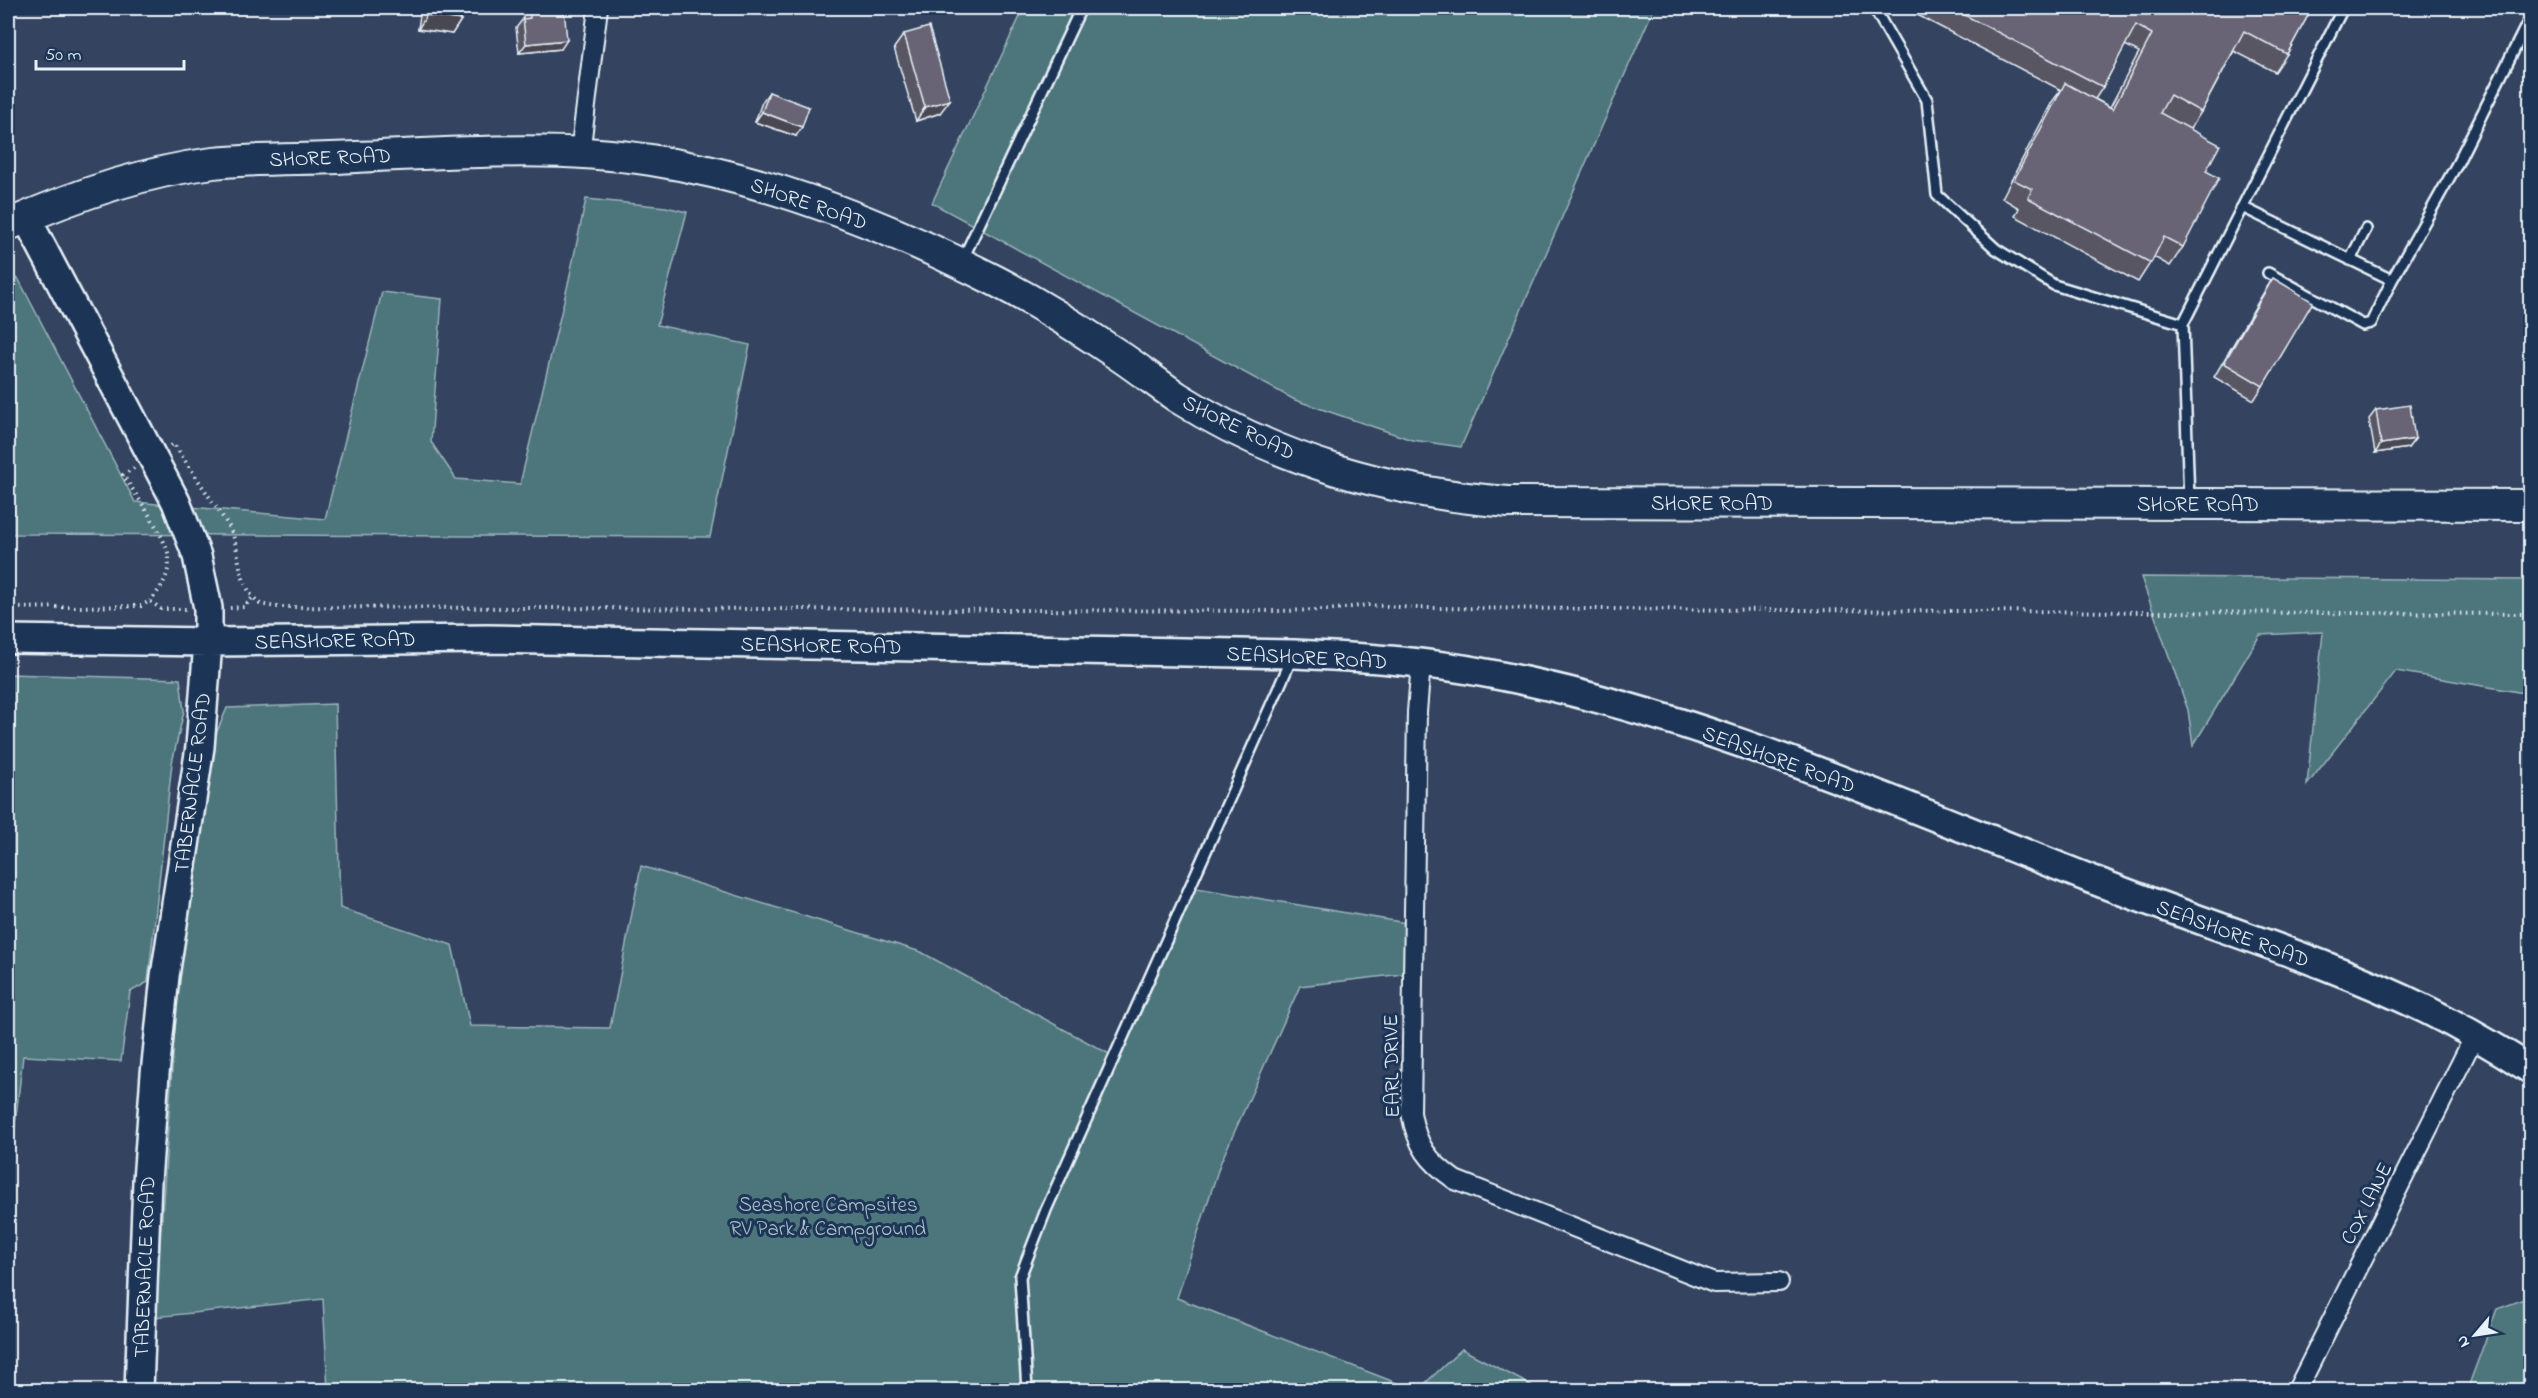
<svg xmlns="http://www.w3.org/2000/svg" width="2538" height="1398" font-family="'Indie Flower',sans-serif">
<style>
.green{fill:#4d767b;stroke:#9ab4ba;stroke-width:1.5}
.lines{fill:none;stroke-linecap:round;stroke-linejoin:round}
.lane-casing{stroke:#e8f1f8;stroke-width:14}
.street-casing{stroke:#e8f1f8;stroke-width:22}
.secondary-casing{stroke:#e8f1f8;stroke-width:32}
.primary-casing{stroke:#e8f1f8;stroke-width:34}
.path{stroke:#e8f1f8;stroke-width:4;stroke-dasharray:1.5 4.5;stroke-linecap:butt}
.lane{stroke:#1d3557;stroke-width:9}
.street{stroke:#1d3557;stroke-width:18}
.secondary{stroke:#1d3557;stroke-width:27}
.primary{stroke:#1d3557;stroke-width:30}
.wall{fill:#595664;stroke:#e8f1f8;stroke-width:1.5;fill-rule:evenodd}
.shaded-wall{fill:#494651;stroke:#e8f1f8;stroke-width:1.5}
.building{fill:#686474;stroke:#e8f1f8;stroke-width:1.5}
.labels{text-anchor:middle;stroke-width:6;stroke-linejoin:round;paint-order:stroke}
.street-label{font-size:21px;fill:#e8f1f8;stroke:#1d3557}
.park-label{font-size:21px;fill:#aac0c6;stroke:#1d3557}
</style>
<rect width="100%" height="100%" fill="#344360"/>
<filter id="ink" filterUnits="userSpaceOnUse"><feTurbulence type="fractalNoise" baseFrequency=".0167" numOctaves="2"/><feDisplacementMap in="SourceGraphic" scale="12" xChannelSelector="R" yChannelSelector="G"/><feConvolveMatrix kernelMatrix="1 2 1 2 8 2 1 2 1" color-interpolation-filters="sRGB"/></filter>
<g filter="url(#ink)">
<!-- green -->
<path class="green" d="M1024 8H1654L1461 447 1412 440 1295 400 932 203Z
M586 199 666 207 687 212 657 325 750 345 710 537 8 534V280L18 278 135 502 325 519 382 292 442 299 431 442 456 479 520 484 568 284Z
M2141 577 2530 580V694L2396 671 2307 785 2323 632 2260 635 2193 746 2188 710Z
M8 674 180 679 184 711 172 763 148 982 130 992 121 1061 23 1056 8 1185Z
M335 704 340 908 452 945 470 1026 610 1028 641 866 921 952 1113 1056 1185 886 1412 924 1411 973 1300 986 1220 1164 1177 1298 1415 1390H328L323 1299 155 1317 177 995 205 760 227 708Z
M2530 1297V1390H2467L2497 1309Z
M1462 1349 1540 1390H1418Z"/>
<g class="lines">
<!-- lane casing -->
<g class="lane-casing">
<path id="lane" d="M1874 8 1927 100 1937 195 1996 249 2054 285 2183 324
M2242 207 2392 280
M2350 260 2366 229
M962 261 1081 8
M2268 273 2363 325 2371 323 2392 280 2457 164 2530 18
M2189 501 2183 324 2343 8
M1027 1390 1020 1277 1046 1210 1292 658"/>
</g>
<!-- street casing -->
<g class="street-casing">
<path id="street" d="M580 154 598 8
M1421 663 1417 712 1411 1113C1417 1146 1428 1161 1455 1180L1714 1283 1779 1282
M2297 1390 2475 1035"/>
</g>
<!-- secondary casing -->
<g class="secondary-casing">
<path id="secondary" d="M26 217 176 502 197 556 208 608V642L200 747 165 976 155 1074 147 1181 139 1390
M8 639 208 642 488 639 1294 654C1360 657 1426 661 1491 674 1702 714 1902 806 2101 883 2210 926 2323 959 2427 1010 2463 1028 2497 1048 2530 1069"/>
</g>
<!-- primary casing -->
<g class="primary-casing">
<path id="primary" d="M8 225C73 196 141 172 213 163 260 158 308 160 356 157 453 153 554 145 651 160 771 179 888 226 996 281 1036 302 1075 326 1112 351 1134 365 1155 382 1177 397 1276 460 1391 493 1508 502L2530 505"/>
</g>
<!-- path -->
<path class="path" d="M171 446 174 444 230 528C241 552 236 575 253 597
M134 468 123 475C134 492 169 541 169 559 169 576 161 589 150 601
M8 608 141 606 150 601 161 609H186
M230 608 244 607 253 597 260 604 275 607 1275 611 1328 610 1367 605 1418 608 2530 614"/>
<!-- lane -->
<use href="#lane" class="lane"/>
<!-- street -->
<use href="#street" class="street"/>
<!-- secondary -->
<use href="#secondary" class="secondary"/>
<!-- primary -->
<use href="#primary" class="primary"/>
</g>
<!-- wall -->
<path class="wall" d="M421 8H463L461 20 452 34 418 29Z
M529 8H564L561 49 519 53 516 28 523 19V16Z
M1904 8H2312L2287 54 2275 72 2234 51 2201 112 2190 129 2206 171 2183 247 2170 266 2154 257 2138 282 2015 216 2019 208 2002 198 2052 102 2061 90ZM2125 45 2139 52 2110 107 2095 99 2103 87Z
M904 34 940 113 916 121 894 48Z
M769 92 796 136 755 122 762 102Z
M2273 278 2263 386 2254 400 2214 377 2264 292Z
M2376 410 2415 439 2408 448 2375 453 2369 419Z"/>
<!-- shaded-wall -->
<path class="shaded-wall" d="M427 15 461 20 452 34 418 29Z
M567 40 561 49 519 53 526 44Z
M950 100 940 113 916 121 925 107Z
M762 112 802 127 796 136 755 122Z
M2415 439 2408 448 2375 453 2381 444Z"/>
<!-- building -->
<path class="building" d="M428 8H463L461 20 427 15Z
M529 8H564L567 40 526 44 523 19 530 18Z
M1951 8H2312L2287 54 2244 31 2201 112 2170 95 2160 113 2220 145 2206 171 2219 178 2183 247 2164 237 2151 263 2028 198 2032 189 2014 180 2065 83 2113 109 2152 34 2136 25 2103 87Z
M929 27 950 100 925 107 904 34Z
M769 92 809 107 802 127 762 112Z
M2273 278 2313 302 2263 386 2224 363Z
M2410 405 2415 439 2381 444 2376 410Z"/>
</g>
<g class="labels">
<!-- street labels -->
<g class="street-label">
<text transform="translate(330 157) rotate(-2)" y="7">SHORE ROAD</text>
<text transform="translate(809 203) rotate(19)" y="7">SHORE ROAD</text>
<text transform="translate(1239 427) rotate(26)" y="7">SHORE ROAD</text>
<text x="1712" y="510">SHORE ROAD</text>
<text x="2198" y="511">SHORE ROAD</text>
<text transform="translate(335 640) rotate(-1)" y="7">SEASHORE ROAD</text>
<text transform="translate(821 645) rotate(1)" y="7">SEASHORE ROAD</text>
<text transform="translate(1307 657) rotate(3)" y="7">SEASHORE ROAD</text>
<text transform="translate(1779 759) rotate(20)" y="7">SEASHORE ROAD</text>
<text transform="translate(192 783) rotate(-83)" y="7">TABERNACLE ROAD</text>
<text transform="translate(2233 933) rotate(20)" y="7">SEASHORE ROAD</text>
<text transform="translate(1391 1066) rotate(-91)" y="7">EARL DRIVE</text>
<text transform="translate(2366 1203) rotate(-63)" y="7">COX LANE</text>
<text transform="translate(144 1267) rotate(-88)" y="7">TABERNACLE ROAD</text>
</g>
<!-- park labels -->
<g class="park-label">
<text x="828" y="1211">Seashore Campsites<tspan x="828" dy="24">RV Park &amp; Campground</tspan></text>
</g>
</g>
<!-- margin -->
<rect width="2538" height="1398" fill="none" stroke="#1d3557" stroke-width="30"/>
<rect x="15" y="15" width="2508" height="1368" fill="none" stroke="#e8f1f8" stroke-width="2" filter="url(#ink)"/>
<!-- north arrow -->
<g transform="translate(2475 1335) rotate(241)" stroke="#1d3557" stroke-width="4.5" paint-order="stroke">
<path d="M0-4.5L10 22L0 15L-10 22Z" fill="#e8f1f8"/>
<text y="-9" font-size="16" font-weight="bold" text-anchor="middle" fill="#e8f1f8">N</text>
</g>
<!-- scale -->
<path d="M36 60v9h148v-9" fill="none" stroke="#e8f1f8" stroke-width="3"/>
<text x="45" y="60" font-size="18" fill="#e8f1f8" stroke="#1d3557" stroke-width="4.5" paint-order="stroke">50 m</text>
</svg>
